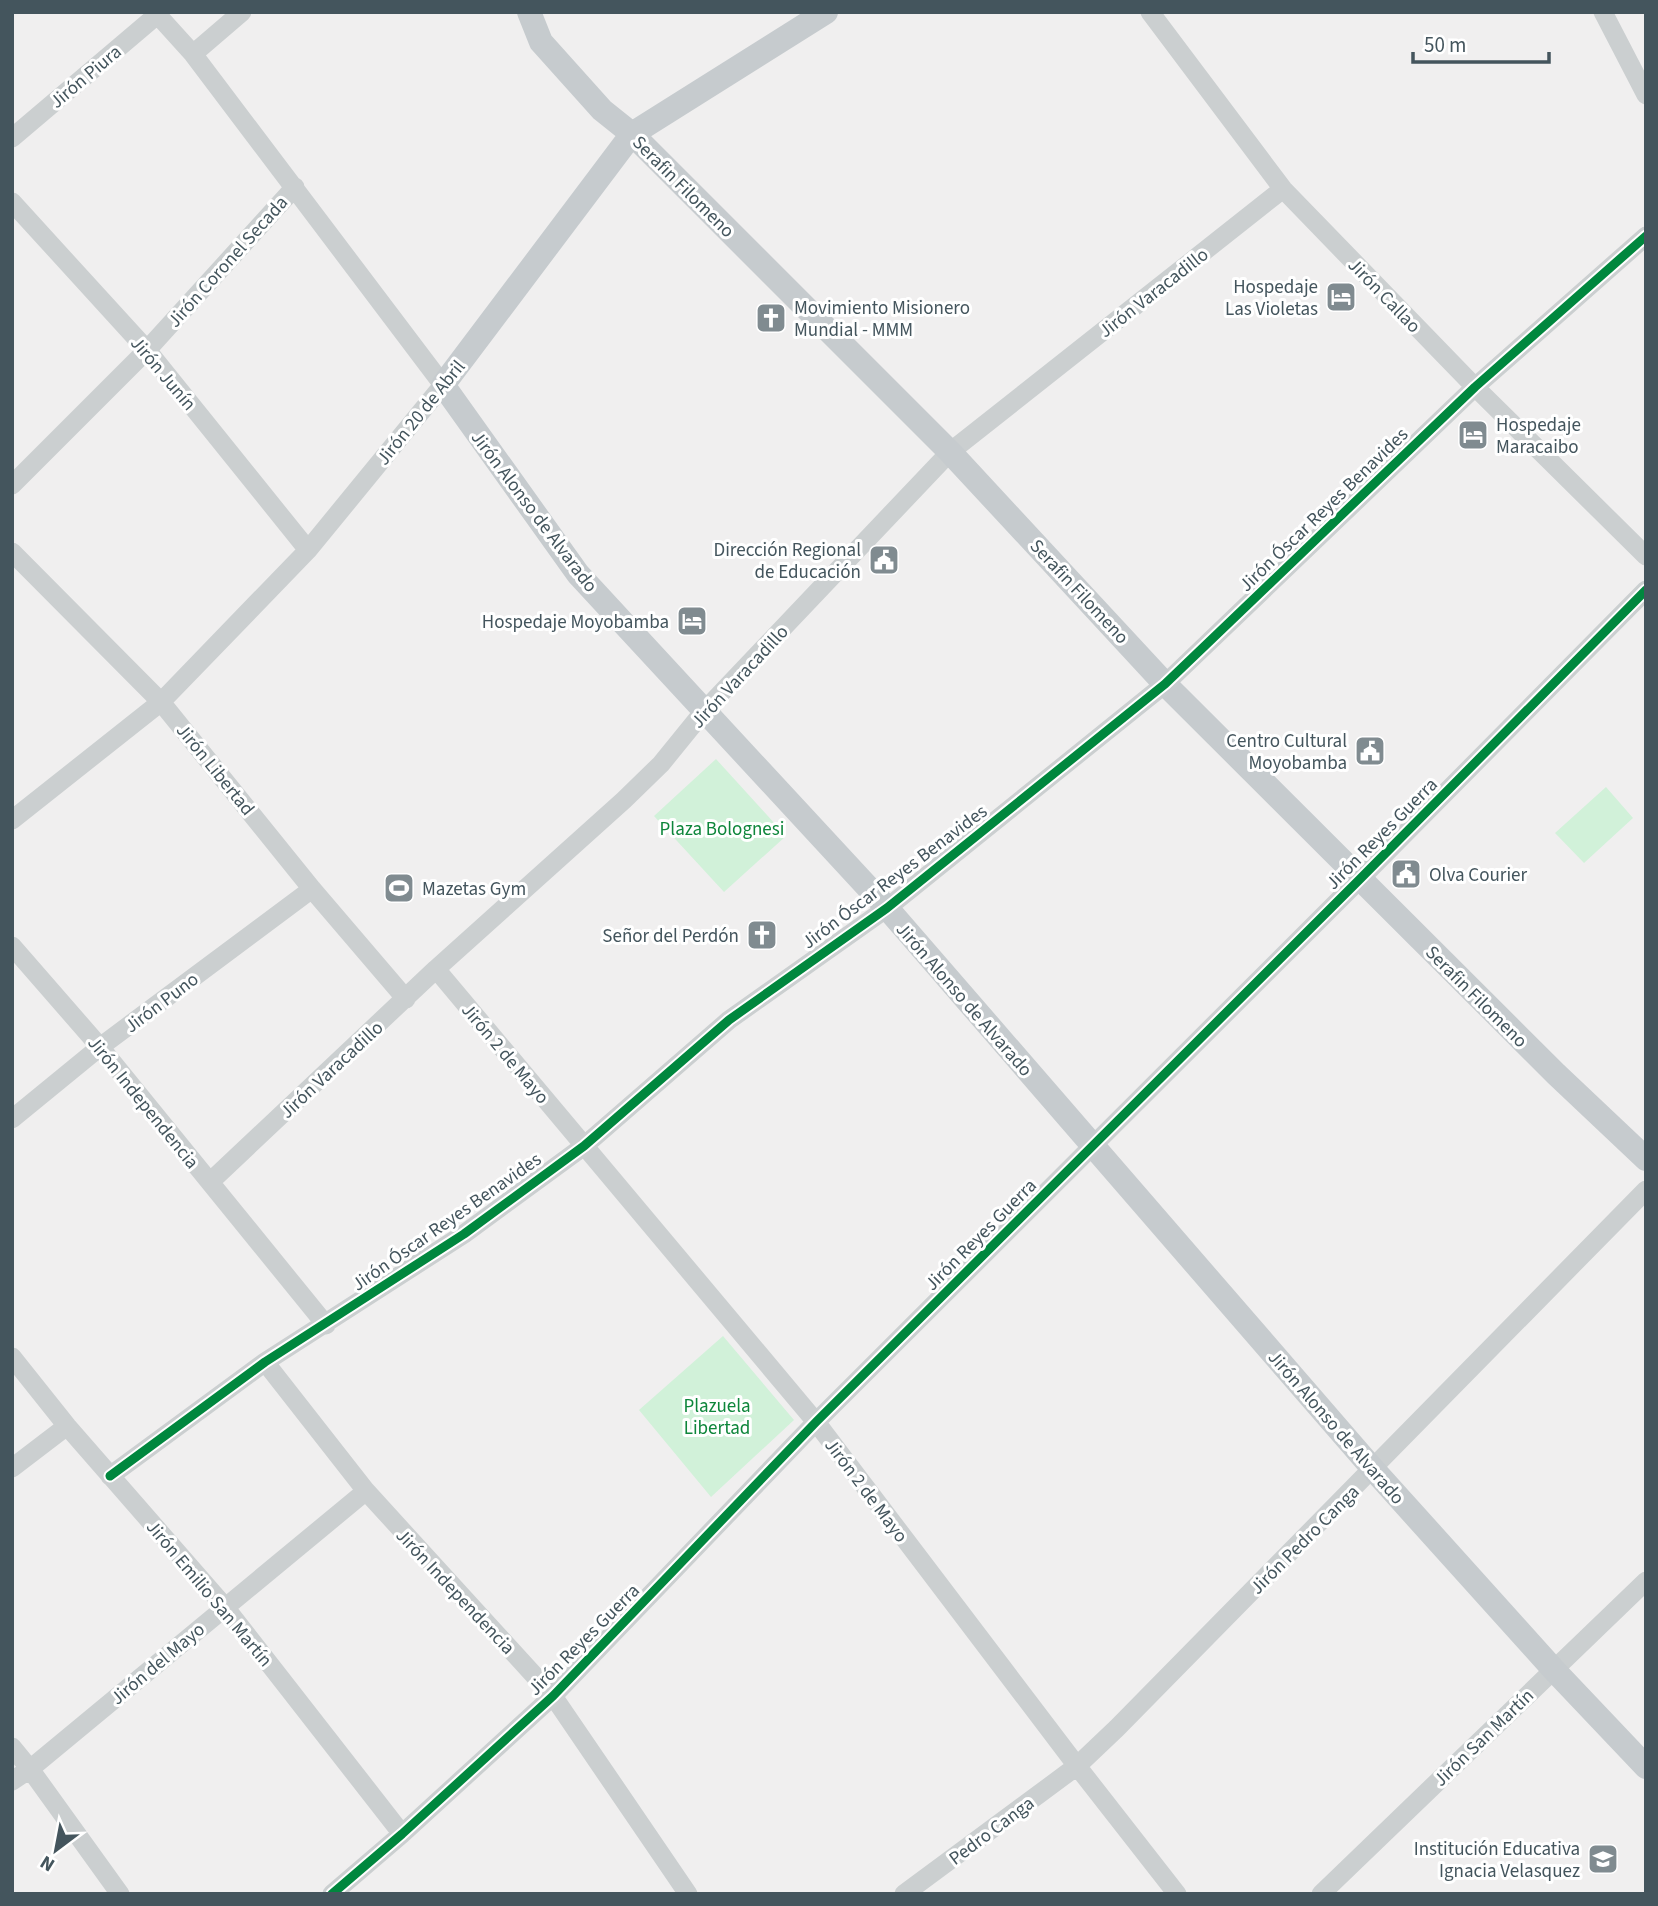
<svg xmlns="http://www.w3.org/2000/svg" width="1658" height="1906" font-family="'Source Sans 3',sans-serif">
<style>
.green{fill:#d1f1d9}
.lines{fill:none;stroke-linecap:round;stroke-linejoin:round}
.minor{stroke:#cbcfd0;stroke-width:19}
.major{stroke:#c6cbce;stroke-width:24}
.cycleway-casing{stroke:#fff;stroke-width:13}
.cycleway{stroke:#00873e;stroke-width:9}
.labels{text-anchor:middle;stroke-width:6;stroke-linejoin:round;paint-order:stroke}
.street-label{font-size:19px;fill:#44555d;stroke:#fff}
.poi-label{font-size:19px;fill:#44555d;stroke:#fff;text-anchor:end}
.park-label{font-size:19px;fill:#0e863b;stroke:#fff}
</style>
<rect width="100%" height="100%" fill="#f0efef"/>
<!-- green -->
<path class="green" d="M716 759 786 836 724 892 654 816Z
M1606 787 1633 818 1584 863 1555 833Z
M723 1336 794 1420 711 1497 639 1410Z"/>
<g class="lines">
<!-- minor -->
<path class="minor" d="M1150 12 1283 189 1475 387 1646 556
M1603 12 1646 95
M193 54 242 12
M12 138 157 15
M12 202 147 350 308 550
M12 485 147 350 295 187
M12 552 161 702 312 889 406 999
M12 820 161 702 308 550 443 385 193 54 155 12
M12 946 100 1047 326 1325
M436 969 816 1422 1077 1766 1177 1894
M12 1119 100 1047 312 889
M210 1182 436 969 624 800 661 764 704 711 950 452 1283 189
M12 1357 67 1426 225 1607 402 1834
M265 1362 366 1491 553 1696 688 1894
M12 1468 67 1426
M110 1476 265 1362 464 1234 584 1146 729 1020 887 908 1165 684 1475 387 1646 236
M12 1747 30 1769 120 1894
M12 1781 30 1769 366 1491
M332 1894 402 1834 553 1696 816 1422 1360 879 1646 590
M904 1894 1077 1766 1117 1728 1646 1190
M1321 1894 1646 1581"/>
<!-- major -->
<path class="major" d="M529 12 541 42 602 110 632 134 950 452 1165 684 1556 1074 1646 1159
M826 12 632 134 443 385 578 574 887 908 1373 1469 1554 1670 1646 1767"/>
<!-- cycleway casing -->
<g class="cycleway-casing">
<path id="cycleway" d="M110 1476 265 1362 464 1234 584 1146 729 1020 887 908 1165 684 1475 387 1646 236
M332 1894 402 1834 553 1696 816 1422 1360 879 1646 590"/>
</g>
<!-- cycleway -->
<use href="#cycleway" class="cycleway"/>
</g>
<!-- icons -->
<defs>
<g id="hotel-square" transform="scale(1.575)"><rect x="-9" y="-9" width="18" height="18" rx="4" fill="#808b90" stroke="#fff"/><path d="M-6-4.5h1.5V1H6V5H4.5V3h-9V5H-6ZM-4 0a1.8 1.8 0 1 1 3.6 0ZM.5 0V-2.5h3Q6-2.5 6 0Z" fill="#fff"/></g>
<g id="church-square" transform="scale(1.575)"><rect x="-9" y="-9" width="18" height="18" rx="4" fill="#808b90" stroke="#fff"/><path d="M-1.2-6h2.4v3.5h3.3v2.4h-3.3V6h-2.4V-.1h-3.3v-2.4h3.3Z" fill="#fff"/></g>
<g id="civic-square" transform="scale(1.575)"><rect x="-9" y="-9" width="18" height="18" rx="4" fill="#808b90" stroke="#fff"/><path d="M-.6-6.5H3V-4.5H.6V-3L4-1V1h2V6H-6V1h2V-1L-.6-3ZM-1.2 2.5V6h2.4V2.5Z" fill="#fff"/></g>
<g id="stadium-square" transform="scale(1.575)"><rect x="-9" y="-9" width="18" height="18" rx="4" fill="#808b90" stroke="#fff"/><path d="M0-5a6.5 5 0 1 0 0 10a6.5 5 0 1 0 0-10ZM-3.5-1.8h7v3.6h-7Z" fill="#fff"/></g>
<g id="school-square" transform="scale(1.575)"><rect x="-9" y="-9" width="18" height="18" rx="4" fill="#808b90" stroke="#fff"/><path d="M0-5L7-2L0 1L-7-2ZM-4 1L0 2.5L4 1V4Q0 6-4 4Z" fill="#fff"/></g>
</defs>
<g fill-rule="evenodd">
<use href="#hotel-square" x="1341" y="297"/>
<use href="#church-square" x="771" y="318"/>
<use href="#hotel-square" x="1473" y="435"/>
<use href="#civic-square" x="884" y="560"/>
<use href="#hotel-square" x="692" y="621"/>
<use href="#civic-square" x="1370" y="751"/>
<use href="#civic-square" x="1406" y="874"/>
<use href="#stadium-square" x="399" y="888"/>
<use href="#church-square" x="762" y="935"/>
<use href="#school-square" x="1603" y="1859"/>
</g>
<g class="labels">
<!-- street labels -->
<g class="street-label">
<text transform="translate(85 76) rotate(-40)" y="7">Jirón Piura</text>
<text transform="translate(684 186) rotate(45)" y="7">Serafin Filomeno</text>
<text transform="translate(227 261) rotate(-48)" y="7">Jirón Coronel Secada</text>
<text transform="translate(1153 292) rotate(-38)" y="7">Jirón Varacadillo</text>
<text transform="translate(1385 295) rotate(46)" y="7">Jirón Callao</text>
<text transform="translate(164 373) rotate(50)" y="7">Jirón Junín</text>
<text transform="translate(420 412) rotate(-51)" y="7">Jirón 20 de Abril</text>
<text transform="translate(1323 509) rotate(-44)" y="7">Jirón Óscar Reyes Benavides</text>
<text transform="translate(535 511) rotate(53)" y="7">Jirón Alonso de Alvarado</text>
<text transform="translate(1080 591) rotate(47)" y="7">Serafin Filomeno</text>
<text transform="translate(739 676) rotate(-47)" y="7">Jirón Varacadillo</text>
<text transform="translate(216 769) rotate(51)" y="7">Jirón Libertad</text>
<text transform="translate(1381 833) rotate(-45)" y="7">Jirón Reyes Guerra</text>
<text transform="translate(894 876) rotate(-37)" y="7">Jirón Óscar Reyes Benavides</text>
<text transform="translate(1477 996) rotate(45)" y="7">Serafin Filomeno</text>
<text transform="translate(965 999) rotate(49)" y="7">Jirón Alonso de Alvarado</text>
<text transform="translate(161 1002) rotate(-37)" y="7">Jirón Puno</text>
<text transform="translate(506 1053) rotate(50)" y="7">Jirón 2 de Mayo</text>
<text transform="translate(331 1069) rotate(-43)" y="7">Jirón Varacadillo</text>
<text transform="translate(144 1102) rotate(51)" y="7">Jirón Independencia</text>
<text transform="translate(446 1221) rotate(-35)" y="7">Jirón Óscar Reyes Benavides</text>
<text transform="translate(980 1234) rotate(-45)" y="7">Jirón Reyes Guerra</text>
<text transform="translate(1337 1427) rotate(49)" y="7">Jirón Alonso de Alvarado</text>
<text transform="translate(867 1490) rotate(53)" y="7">Jirón 2 de Mayo</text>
<text transform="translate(1304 1539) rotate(-45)" y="7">Jirón Pedro Canga</text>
<text transform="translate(456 1591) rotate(47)" y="7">Jirón Independencia</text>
<text transform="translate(210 1593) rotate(50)" y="7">Jirón Emilio San Martín</text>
<text transform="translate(583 1639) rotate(-45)" y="7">Jirón Reyes Guerra</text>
<text transform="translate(157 1663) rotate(-40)" y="7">Jirón del Mayo</text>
<text transform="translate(1483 1737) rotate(-44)" y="7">Jirón San Martín</text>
<text transform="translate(991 1830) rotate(-37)" y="7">Pedro Canga</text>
</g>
<!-- poi labels -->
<g class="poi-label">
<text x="1318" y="293">Hospedaje<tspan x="1318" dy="22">Las Violetas</tspan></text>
<text x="794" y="314" text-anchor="start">Movimiento Misionero<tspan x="794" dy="22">Mundial - MMM</tspan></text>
<text x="1496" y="431" text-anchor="start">Hospedaje<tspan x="1496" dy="22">Maracaibo</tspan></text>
<text x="861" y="556">Dirección Regional<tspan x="861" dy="22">de Educación</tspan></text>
<text x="669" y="628">Hospedaje Moyobamba</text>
<text x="1347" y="747">Centro Cultural<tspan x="1347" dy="22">Moyobamba</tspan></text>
<text x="1429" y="881" text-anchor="start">Olva Courier</text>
<text x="422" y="895" text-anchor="start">Mazetas Gym</text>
<text x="739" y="942">Señor del Perdón</text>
<text x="1580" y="1855">Institución Educativa<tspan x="1580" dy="22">Ignacia Velasquez</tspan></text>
</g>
<!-- park labels -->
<g class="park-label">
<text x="722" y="835">Plaza Bolognesi</text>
<text x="717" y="1412">Plazuela<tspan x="717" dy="22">Libertad</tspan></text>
</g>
</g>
<!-- border -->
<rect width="1658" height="1906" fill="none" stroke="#44555d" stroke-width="28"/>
<!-- north arrow -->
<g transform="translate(56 1850) rotate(212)" stroke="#ffffff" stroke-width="5" paint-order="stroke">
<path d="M0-5L12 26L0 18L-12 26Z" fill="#44555d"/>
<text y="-10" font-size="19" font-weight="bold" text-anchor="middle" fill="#44555d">N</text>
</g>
<!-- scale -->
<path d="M1413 52v10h136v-10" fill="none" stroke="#44555d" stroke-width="3.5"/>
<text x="1424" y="52" font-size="21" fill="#44555d" stroke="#ffffff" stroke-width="5" paint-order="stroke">50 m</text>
</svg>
